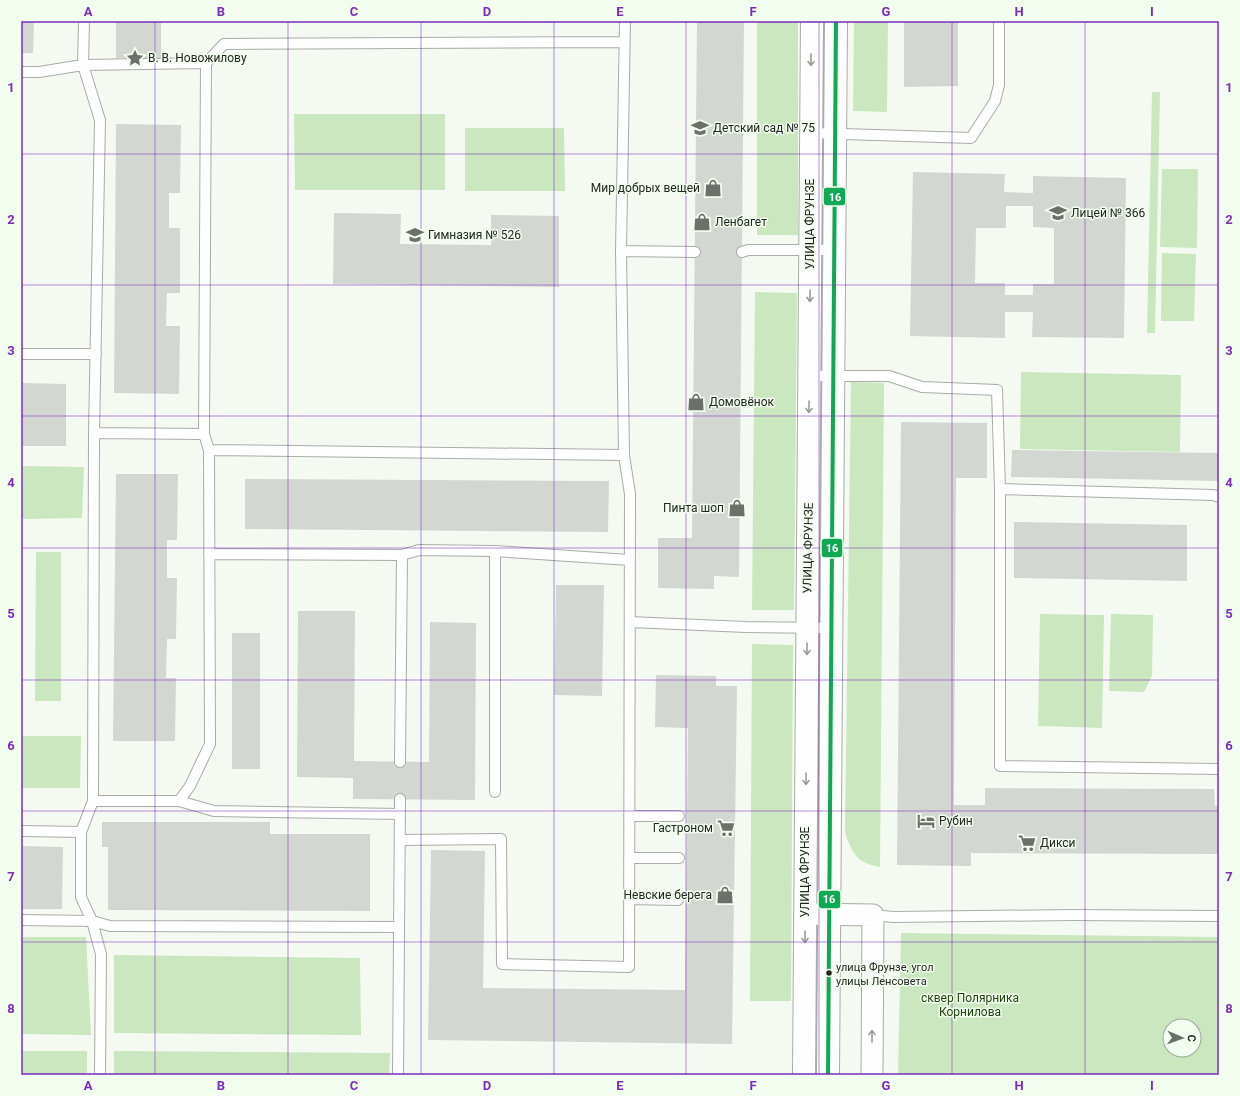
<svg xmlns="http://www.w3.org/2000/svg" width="1240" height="1096" font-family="Roboto,sans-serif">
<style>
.green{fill:#cae7bf;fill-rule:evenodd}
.building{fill:#d3d7d2;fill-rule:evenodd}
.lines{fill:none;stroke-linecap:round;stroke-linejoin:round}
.lane-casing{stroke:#a8aca7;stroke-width:12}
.street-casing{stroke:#a8aca7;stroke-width:23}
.secondary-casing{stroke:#a8aca7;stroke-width:24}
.lane{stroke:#fdfefd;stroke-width:10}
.street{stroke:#fdfefd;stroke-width:21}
.secondary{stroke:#fdfefd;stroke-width:22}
.bus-1-casing{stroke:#f3fdef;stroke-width:7}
.bus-1{stroke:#10a855;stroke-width:4}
.oneway{stroke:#9b9d9a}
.grid{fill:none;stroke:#7b2cbf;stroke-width:1;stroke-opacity:0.55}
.bus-dot{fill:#232622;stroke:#f3fdef;stroke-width:1.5}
.labels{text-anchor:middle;stroke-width:3;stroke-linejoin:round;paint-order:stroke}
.bus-label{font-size:11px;fill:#232622;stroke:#f3fdef;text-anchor:start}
.poi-label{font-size:12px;fill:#232622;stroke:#f3fdef;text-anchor:start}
.street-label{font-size:12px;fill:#232622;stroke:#f3fdef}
.park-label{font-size:12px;fill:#20440f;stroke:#f3fdef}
.line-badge{stroke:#f3fdef;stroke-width:1.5}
.badge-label{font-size:11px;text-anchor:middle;font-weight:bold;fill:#fff}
.neatline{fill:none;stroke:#7b2cbf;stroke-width:1.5}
.grid-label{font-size:13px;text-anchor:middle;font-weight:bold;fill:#7b2cbf}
</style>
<rect width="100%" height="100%" fill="#f4faf2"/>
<!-- green -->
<path class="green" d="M757 21H798V235H757Z
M854 21H888L887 112 853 111Z
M1152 92H1160L1155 333H1147Z
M294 114H445V190H295Z
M465 128H564L565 191H465Z
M1162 169H1198L1197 248 1160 247Z
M1162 253 1196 254 1194 321H1161Z
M755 292 797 293 794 610H752Z
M1021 372 1181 375 1180 452 1020 449Z
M851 382 884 383 880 867C857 863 852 854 845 832Z
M21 466 84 467 82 518 21 519Z
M36 552H61V701H35Z
M1040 614 1104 615 1102 728 1038 726Z
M1111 614 1153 615 1152 676 1144 692 1109 691Z
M752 644 793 645 791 1001H750Z
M21 736H81L80 788H21Z
M901 933 1219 937V1075H898ZM1170 1026H1194V1050H1170Z
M21 937H86L91 1035 21 1034Z
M114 955 360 958 361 1035 114 1033Z
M21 1051H87V1075H21Z
M114 1051 390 1053 389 1075H114Z"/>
<!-- building -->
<path class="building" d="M21 21H34L33 53H21Z
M116 21H161V58H116Z
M460 21H555V23L460 22Z
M697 21H744L739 577 714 576V589L658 588V538H692Z
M904 21H958V86L904 87Z
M116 124 181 125 180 193H169V228H180V293H167L166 326H180L179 394 114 393Z
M913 172 1005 174 1004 192 1033 193V176L1126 178 1124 338 1032 337 1033 312H1005V338L910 336ZM1006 206H1033V227L1054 228V284H1033V295H1005V283H975L976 228H1006Z
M334 213 401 214 400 244 491 245V215L559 216V287L333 284Z
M21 383 66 384V446H21Z
M901 422 987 423V478H956L954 805H985V788L1214 789 1215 806H1219V854L971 853V866L897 865Z
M1012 450 1219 453V481L1011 477Z
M116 474H178L177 540H167V578H177L176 639H167L166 678H176L175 741H113Z
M245 479 609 481 608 532 245 529Z
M1014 522 1187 525V581L1014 578Z
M556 585H604L602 696 554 695Z
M298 611H355L354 761 429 762 430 622 476 623 475 800 353 799V778L297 777Z
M232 633H260V769H232Z
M656 675 716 676V686H737L732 1044 428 1040 431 850 485 851 483 988 685 990 688 728 655 727Z
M102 822H270V834H370V911L108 910V847H102Z
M21 846 63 847 62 909H21Z"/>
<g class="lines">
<!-- lane casing -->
<g class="lane-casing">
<path id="lane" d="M84 21 83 65 100 120 94 433 93 801 81 832V897L92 921 101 954 100 1075
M21 72H39L83 65 206 63 224 44 624 42
M811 133 971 138 995 101 999 85V21
M621 251 695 252
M742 252 748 250H834
M21 354H96
M809 376H889L922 387 997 390 1000 489V766L1219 769
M94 433 204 434
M209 450 624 455
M1000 489 1213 495 1219 497
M495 551V792
M209 554 402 555 419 550 495 551 629 560
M630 622 746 627 831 628
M400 762 402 555
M93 801H179L214 811 400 814
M179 801 190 786 210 744 209 450 204 434 206 63
M629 816H679
M21 831 81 832
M401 840 501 839 502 964 629 967 630 494 624 455 621 251 625 21
M629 858H679
M629 899 678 900
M873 915 893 917 1072 915 1219 916
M21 920 92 921 110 926 398 927
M398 1075 400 799"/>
</g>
<!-- street casing -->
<g class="street-casing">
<path id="street" d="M805 914 873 915 872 1075"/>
</g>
<!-- secondary casing -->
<g class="secondary-casing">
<path id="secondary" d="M804 1075 812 21
M828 1075 836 21"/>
</g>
<!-- lane -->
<use href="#lane" class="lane"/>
<!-- street -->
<use href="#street" class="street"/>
<!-- secondary -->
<use href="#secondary" class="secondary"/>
<!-- bus-1 casing -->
<g class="bus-1-casing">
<path id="bus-1" d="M828 1075 836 21"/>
</g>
<!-- bus-1 -->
<use href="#bus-1" class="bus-1"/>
</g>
<!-- one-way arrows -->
<defs><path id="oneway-shaft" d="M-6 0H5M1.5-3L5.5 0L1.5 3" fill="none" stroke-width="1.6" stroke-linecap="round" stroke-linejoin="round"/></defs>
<g class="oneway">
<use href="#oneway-shaft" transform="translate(811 60) rotate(90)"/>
<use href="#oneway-shaft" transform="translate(810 296) rotate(91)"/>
<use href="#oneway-shaft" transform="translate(809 407) rotate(91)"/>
<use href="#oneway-shaft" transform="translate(807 649) rotate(90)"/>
<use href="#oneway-shaft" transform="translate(806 779) rotate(90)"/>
<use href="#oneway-shaft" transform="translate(805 937) rotate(90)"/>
<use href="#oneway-shaft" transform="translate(872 1036) rotate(-90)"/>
</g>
<!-- grid -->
<path class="grid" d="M155 21V1075M288 21V1075M421 21V1075M554 21V1075M686 21V1075M819 21V1075M952 21V1075M1085 21V1075M21 154H1219M21 285H1219M21 416H1219M21 548H1219M21 680H1219M21 811H1219M21 942H1219"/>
<!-- icons -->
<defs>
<g id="sight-bare" transform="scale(1.38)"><path d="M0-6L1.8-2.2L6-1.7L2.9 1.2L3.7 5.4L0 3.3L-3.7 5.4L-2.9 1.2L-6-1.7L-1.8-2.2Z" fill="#6c706b" stroke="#f3fdef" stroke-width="2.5" paint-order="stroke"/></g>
<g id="school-bare" transform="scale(1.38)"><path d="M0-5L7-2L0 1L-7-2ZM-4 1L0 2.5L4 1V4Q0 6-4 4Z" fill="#6c706b" stroke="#f3fdef" stroke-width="2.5" paint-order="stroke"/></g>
<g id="shop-bare" transform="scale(1.38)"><path d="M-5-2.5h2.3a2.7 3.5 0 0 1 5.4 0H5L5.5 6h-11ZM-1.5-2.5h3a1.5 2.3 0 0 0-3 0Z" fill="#6c706b" stroke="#f3fdef" stroke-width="2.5" paint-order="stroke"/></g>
<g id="hotel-bare" transform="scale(1.38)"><path d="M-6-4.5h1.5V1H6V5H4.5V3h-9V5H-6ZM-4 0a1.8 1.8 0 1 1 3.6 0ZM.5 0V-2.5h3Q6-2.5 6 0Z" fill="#6c706b" stroke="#f3fdef" stroke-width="2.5" paint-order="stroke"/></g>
<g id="supermarket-bare" transform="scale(1.38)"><path d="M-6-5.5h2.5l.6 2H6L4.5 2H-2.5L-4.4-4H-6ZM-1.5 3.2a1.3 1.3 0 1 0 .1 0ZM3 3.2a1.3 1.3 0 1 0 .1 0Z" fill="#6c706b" stroke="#f3fdef" stroke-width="2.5" paint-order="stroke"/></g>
</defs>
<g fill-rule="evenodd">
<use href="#sight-bare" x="135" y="58"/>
<use href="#school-bare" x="700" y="128"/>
<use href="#shop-bare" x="713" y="188"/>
<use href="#school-bare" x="1058" y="213"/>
<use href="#shop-bare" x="702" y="222"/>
<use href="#school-bare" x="415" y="235"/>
<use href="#shop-bare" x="696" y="402"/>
<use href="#shop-bare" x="737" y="508"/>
<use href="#hotel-bare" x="926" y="821"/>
<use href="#supermarket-bare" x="726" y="828"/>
<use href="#supermarket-bare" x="1027" y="843"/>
<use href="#shop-bare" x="725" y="895"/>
</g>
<!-- markers -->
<circle class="bus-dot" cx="829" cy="973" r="3.5"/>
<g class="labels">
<!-- bus labels -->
<g class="bus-label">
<text x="836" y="971">улица Фрунзе, угол<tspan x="836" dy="14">улицы Ленсовета</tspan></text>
</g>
<!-- poi labels -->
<g class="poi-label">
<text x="148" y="62">В. В. Новожилову</text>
<text x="713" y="132">Детский сад № 75</text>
<text x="700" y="192" text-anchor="end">Мир добрых вещей</text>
<text x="1071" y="217">Лицей № 366</text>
<text x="715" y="226">Ленбагет</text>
<text x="428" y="239">Гимназия № 526</text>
<text x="709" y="406">Домовёнок</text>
<text x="724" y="512" text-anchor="end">Пинта шоп</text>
<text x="939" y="825">Рубин</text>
<text x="713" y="832" text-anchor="end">Гастроном</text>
<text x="1040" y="847">Дикси</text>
<text x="712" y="899" text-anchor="end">Невские берега</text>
</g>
<!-- street labels -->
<g class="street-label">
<text transform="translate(810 224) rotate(-90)" y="4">УЛИЦА ФРУНЗЕ</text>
<text transform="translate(808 548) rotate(-89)" y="4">УЛИЦА ФРУНЗЕ</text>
<text transform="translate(805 872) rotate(-90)" y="4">УЛИЦА ФРУНЗЕ</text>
</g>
<!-- park labels -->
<g class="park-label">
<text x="970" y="1002">сквер Полярника<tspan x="970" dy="14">Корнилова</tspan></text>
</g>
</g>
<g class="line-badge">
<rect x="823" y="187" width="23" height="19" rx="4" fill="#10a855"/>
<rect x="821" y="538" width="22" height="20" rx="4" fill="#10a855"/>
<rect x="818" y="890" width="23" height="19" rx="4" fill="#10a855"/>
</g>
<g class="badge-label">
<text x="835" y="201">16</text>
<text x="832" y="552">16</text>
<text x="829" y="903">16</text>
</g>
<!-- border -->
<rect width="1240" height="1096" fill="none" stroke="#f3fdef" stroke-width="44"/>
<!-- north arrow -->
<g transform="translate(1182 1038) rotate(92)"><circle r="19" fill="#f3fdef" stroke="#a0a79d"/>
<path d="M0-3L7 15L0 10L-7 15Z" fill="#6c706b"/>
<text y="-6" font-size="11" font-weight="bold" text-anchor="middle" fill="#232622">С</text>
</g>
<rect x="22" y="22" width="1196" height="1052" class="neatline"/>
<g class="grid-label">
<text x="88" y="16">A</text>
<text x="221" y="16">B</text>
<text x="354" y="16">C</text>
<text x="487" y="16">D</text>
<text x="620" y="16">E</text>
<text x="753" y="16">F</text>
<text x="886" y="16">G</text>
<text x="1019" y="16">H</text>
<text x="1152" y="16">I</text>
<text x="11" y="92">1</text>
<text x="1229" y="92">1</text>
<text x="11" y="224">2</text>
<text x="1229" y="224">2</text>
<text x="11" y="355">3</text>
<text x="1229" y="355">3</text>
<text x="11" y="487">4</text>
<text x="1229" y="487">4</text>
<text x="11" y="618">5</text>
<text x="1229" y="618">5</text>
<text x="11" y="750">6</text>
<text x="1229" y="750">6</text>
<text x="11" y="881">7</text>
<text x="1229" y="881">7</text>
<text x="11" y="1013">8</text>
<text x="1229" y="1013">8</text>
<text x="88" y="1090">A</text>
<text x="221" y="1090">B</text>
<text x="354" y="1090">C</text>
<text x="487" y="1090">D</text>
<text x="620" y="1090">E</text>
<text x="753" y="1090">F</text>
<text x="886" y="1090">G</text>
<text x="1019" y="1090">H</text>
<text x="1152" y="1090">I</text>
</g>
</svg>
